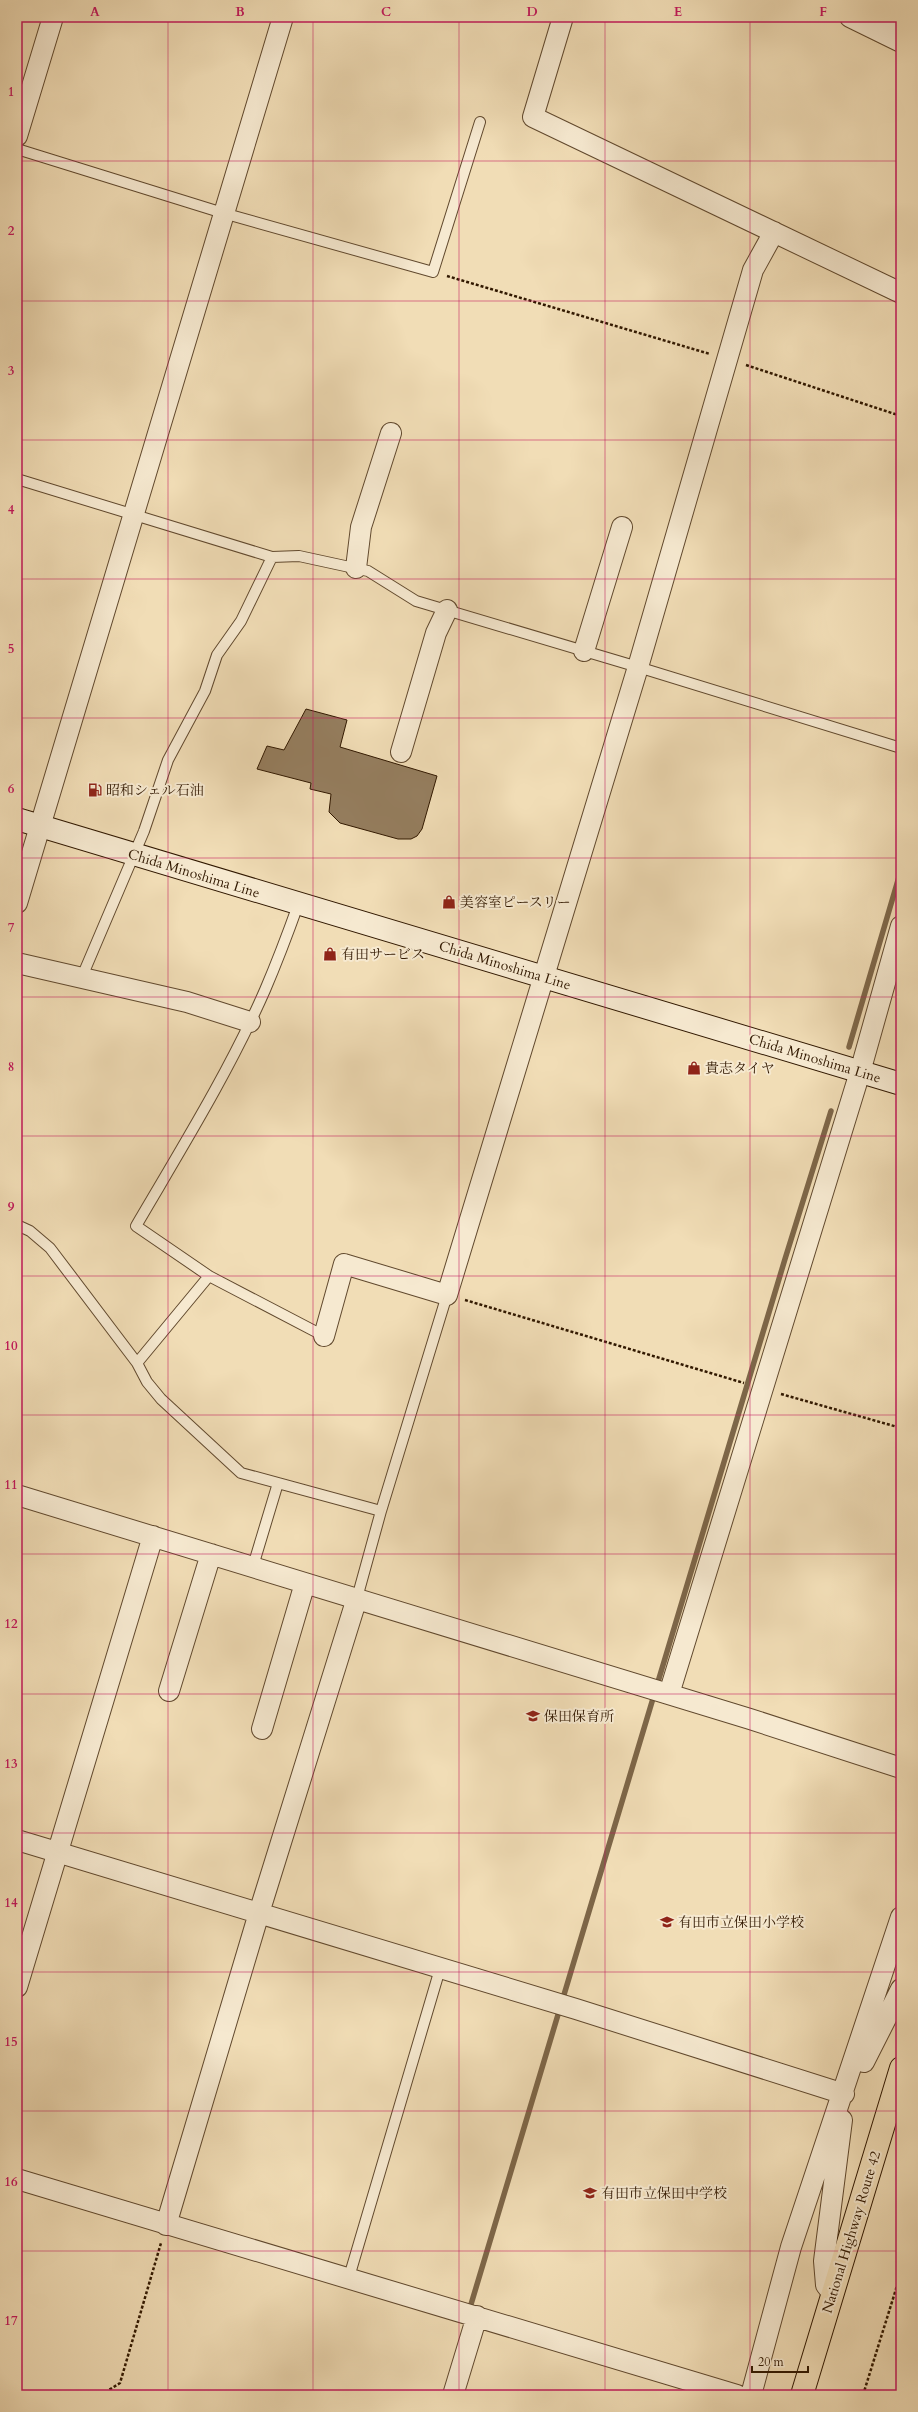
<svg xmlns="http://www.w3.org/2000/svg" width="918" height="2412" font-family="Cardo,'Noto Serif JP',serif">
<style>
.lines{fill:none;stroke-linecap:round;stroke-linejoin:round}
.stream{stroke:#7d6648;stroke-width:5.5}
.building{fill:#957e5f;stroke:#311800}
.service-casing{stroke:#61492e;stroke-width:12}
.minor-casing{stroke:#61492e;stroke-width:22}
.secondary-casing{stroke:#311800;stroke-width:24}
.trunk-casing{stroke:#311800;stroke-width:24}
.path{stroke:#311800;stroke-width:2.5;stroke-dasharray:3 2;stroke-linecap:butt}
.service{stroke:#f6e9d0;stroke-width:10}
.minor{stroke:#f6e9d0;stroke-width:20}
.secondary{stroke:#f6e9d0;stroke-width:22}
.trunk{stroke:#f1ddb6;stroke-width:22}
.grid{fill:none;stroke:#c2185b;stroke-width:1;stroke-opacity:0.55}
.labels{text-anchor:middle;stroke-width:4;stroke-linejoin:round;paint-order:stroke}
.poi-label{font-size:14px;fill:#311800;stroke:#f6e9d0;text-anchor:start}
.street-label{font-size:14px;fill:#311800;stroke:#f6e9d0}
.neatline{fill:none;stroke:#c2185b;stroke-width:1.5}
.grid-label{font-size:13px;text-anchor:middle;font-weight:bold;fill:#c2185b}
</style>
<rect width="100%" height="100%" fill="#f1ddb6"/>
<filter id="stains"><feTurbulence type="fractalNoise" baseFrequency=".005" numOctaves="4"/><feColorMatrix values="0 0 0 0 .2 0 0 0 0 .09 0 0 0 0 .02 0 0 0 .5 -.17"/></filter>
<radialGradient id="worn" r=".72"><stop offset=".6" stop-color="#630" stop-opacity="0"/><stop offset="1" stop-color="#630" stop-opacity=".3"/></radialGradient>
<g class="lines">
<!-- stream -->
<path class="stream" d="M849 1047 901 870
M469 2311 785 1259 831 1111"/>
</g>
<!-- building -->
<path class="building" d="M306 709 347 720 340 747 437 776 422 829 417 836 411 839H398L340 823 329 812 331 794 310 789 311 783 257 769 267 746 284 750Z"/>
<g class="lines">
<!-- service casing -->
<g class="service-casing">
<path id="service" d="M17 149 223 213 433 272 480 122
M17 479 272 557 299 556 368 571 416 601 638 667 901 748
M81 979 144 831 168 760 205 691 217 655 241 621 272 557
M17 1225 30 1231 50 1248 137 1363 209 1276 136 1226C181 1149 229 1072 265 990 277 962 288 933 298 905
M209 1276 324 1336
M137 1363 147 1382 161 1399 241 1473 381 1511
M253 1566 278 1483
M357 1598 381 1511 447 1295
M349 2277 440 1969"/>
</g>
<!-- minor casing -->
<g class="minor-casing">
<path id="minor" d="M563 17 533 117 901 293
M850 17 901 42
M886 34 894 17
M17 136 53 17
M356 568 361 527 391 433
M584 651 622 527
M401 752 436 633 447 610
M17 903 283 17
M17 963 187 1002 250 1022
M324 1336 344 1264 447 1295 638 667 753 270 774 232
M17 1495 750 1719 901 1768
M169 1691 211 1554
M669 1694 860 1072 901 926
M262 1729 305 1583
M17 1840 576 2009 844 2094
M17 1987 153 1536
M864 2062 901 1989
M17 2179 737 2395
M166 2225 259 1913 357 1598
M833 2294 826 2285 824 2261 842 2120
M453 2395 477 2316
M751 2395 791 2247 901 1917"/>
</g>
<!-- secondary casing -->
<g class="secondary-casing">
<path id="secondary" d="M17 819 901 1084"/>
</g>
<!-- trunk casing -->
<g class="trunk-casing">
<path id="trunk" d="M802 2395 901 2068"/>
</g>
<!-- path -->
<path class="path" d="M447 276 710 354
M746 365 901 416
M465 1300 744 1383
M781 1394 901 1428
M101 2395 120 2383 161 2243
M863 2395 901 2273"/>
<!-- service -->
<use href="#service" class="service"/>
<!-- minor -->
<use href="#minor" class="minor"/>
<!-- secondary -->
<use href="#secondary" class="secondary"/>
<!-- trunk -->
<use href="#trunk" class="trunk"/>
</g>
<!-- grid -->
<path class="grid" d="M168 17V2395M313 17V2395M459 17V2395M605 17V2395M750 17V2395M17 161H901M17 301H901M17 440H901M17 579H901M17 718H901M17 858H901M17 997H901M17 1136H901M17 1276H901M17 1415H901M17 1554H901M17 1694H901M17 1833H901M17 1972H901M17 2111H901M17 2251H901"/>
<!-- icons -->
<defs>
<g id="fuel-bare" transform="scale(1.08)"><path d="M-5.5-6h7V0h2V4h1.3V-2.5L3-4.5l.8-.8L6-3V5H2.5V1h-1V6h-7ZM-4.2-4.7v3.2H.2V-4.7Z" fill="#8f2418" stroke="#f6e9d0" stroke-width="2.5" paint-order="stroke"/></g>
<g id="shop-bare" transform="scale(1.08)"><path d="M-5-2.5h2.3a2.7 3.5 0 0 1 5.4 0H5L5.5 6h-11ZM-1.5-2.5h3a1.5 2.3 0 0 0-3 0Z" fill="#8f2418" stroke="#f6e9d0" stroke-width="2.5" paint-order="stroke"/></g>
<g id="school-bare" transform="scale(1.08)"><path d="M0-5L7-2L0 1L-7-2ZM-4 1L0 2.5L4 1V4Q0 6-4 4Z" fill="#8f2418" stroke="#f6e9d0" stroke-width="2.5" paint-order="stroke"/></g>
</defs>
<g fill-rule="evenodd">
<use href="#fuel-bare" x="95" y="790"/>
<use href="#shop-bare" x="449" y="902"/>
<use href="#shop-bare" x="330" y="954"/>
<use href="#shop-bare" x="694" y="1068"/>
<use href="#school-bare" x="533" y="1716"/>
<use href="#school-bare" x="667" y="1922"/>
<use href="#school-bare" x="590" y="2193"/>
</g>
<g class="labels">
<!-- poi labels -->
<g class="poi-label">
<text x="106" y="795">昭和シェル石油</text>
<text x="460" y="907">美容室ピースリー</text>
<text x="341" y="959">有田サービス</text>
<text x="705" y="1073">貴志タイヤ</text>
<text x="544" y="1721">保田保育所</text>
<text x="678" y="1927">有田市立保田小学校</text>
<text x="601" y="2198">有田市立保田中学校</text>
</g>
<!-- street labels -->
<g class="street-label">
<text transform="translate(194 873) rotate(17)" y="5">Chida Minoshima Line</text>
<text transform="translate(505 965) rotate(17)" y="5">Chida Minoshima Line</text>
<text transform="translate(815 1058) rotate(17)" y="5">Chida Minoshima Line</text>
<text transform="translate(851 2232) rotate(-73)" y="5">National Highway Route 42</text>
</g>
</g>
<!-- margin -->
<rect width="918" height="2412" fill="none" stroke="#f1ddb6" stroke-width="44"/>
<!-- scale -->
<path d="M752 2366v6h56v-6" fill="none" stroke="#311800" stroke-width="2"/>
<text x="758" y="2366" font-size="12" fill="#311800" stroke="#f6e9d0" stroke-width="3" paint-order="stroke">20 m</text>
<rect x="22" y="22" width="874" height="2368" class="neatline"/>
<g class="grid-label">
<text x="95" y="16">A</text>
<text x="240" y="16">B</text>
<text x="386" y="16">C</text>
<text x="532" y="16">D</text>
<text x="678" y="16">E</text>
<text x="823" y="16">F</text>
<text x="11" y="96">1</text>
<text x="11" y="235">2</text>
<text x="11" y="375">3</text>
<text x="11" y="514">4</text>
<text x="11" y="653">5</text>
<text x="11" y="793">6</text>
<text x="11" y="932">7</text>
<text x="11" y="1071">8</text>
<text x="11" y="1211">9</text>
<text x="11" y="1350">10</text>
<text x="11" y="1489">11</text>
<text x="11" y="1628">12</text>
<text x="11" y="1768">13</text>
<text x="11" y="1907">14</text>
<text x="11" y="2046">15</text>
<text x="11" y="2186">16</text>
<text x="11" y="2325">17</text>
</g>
<rect width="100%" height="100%" filter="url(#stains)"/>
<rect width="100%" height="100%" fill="url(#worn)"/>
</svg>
